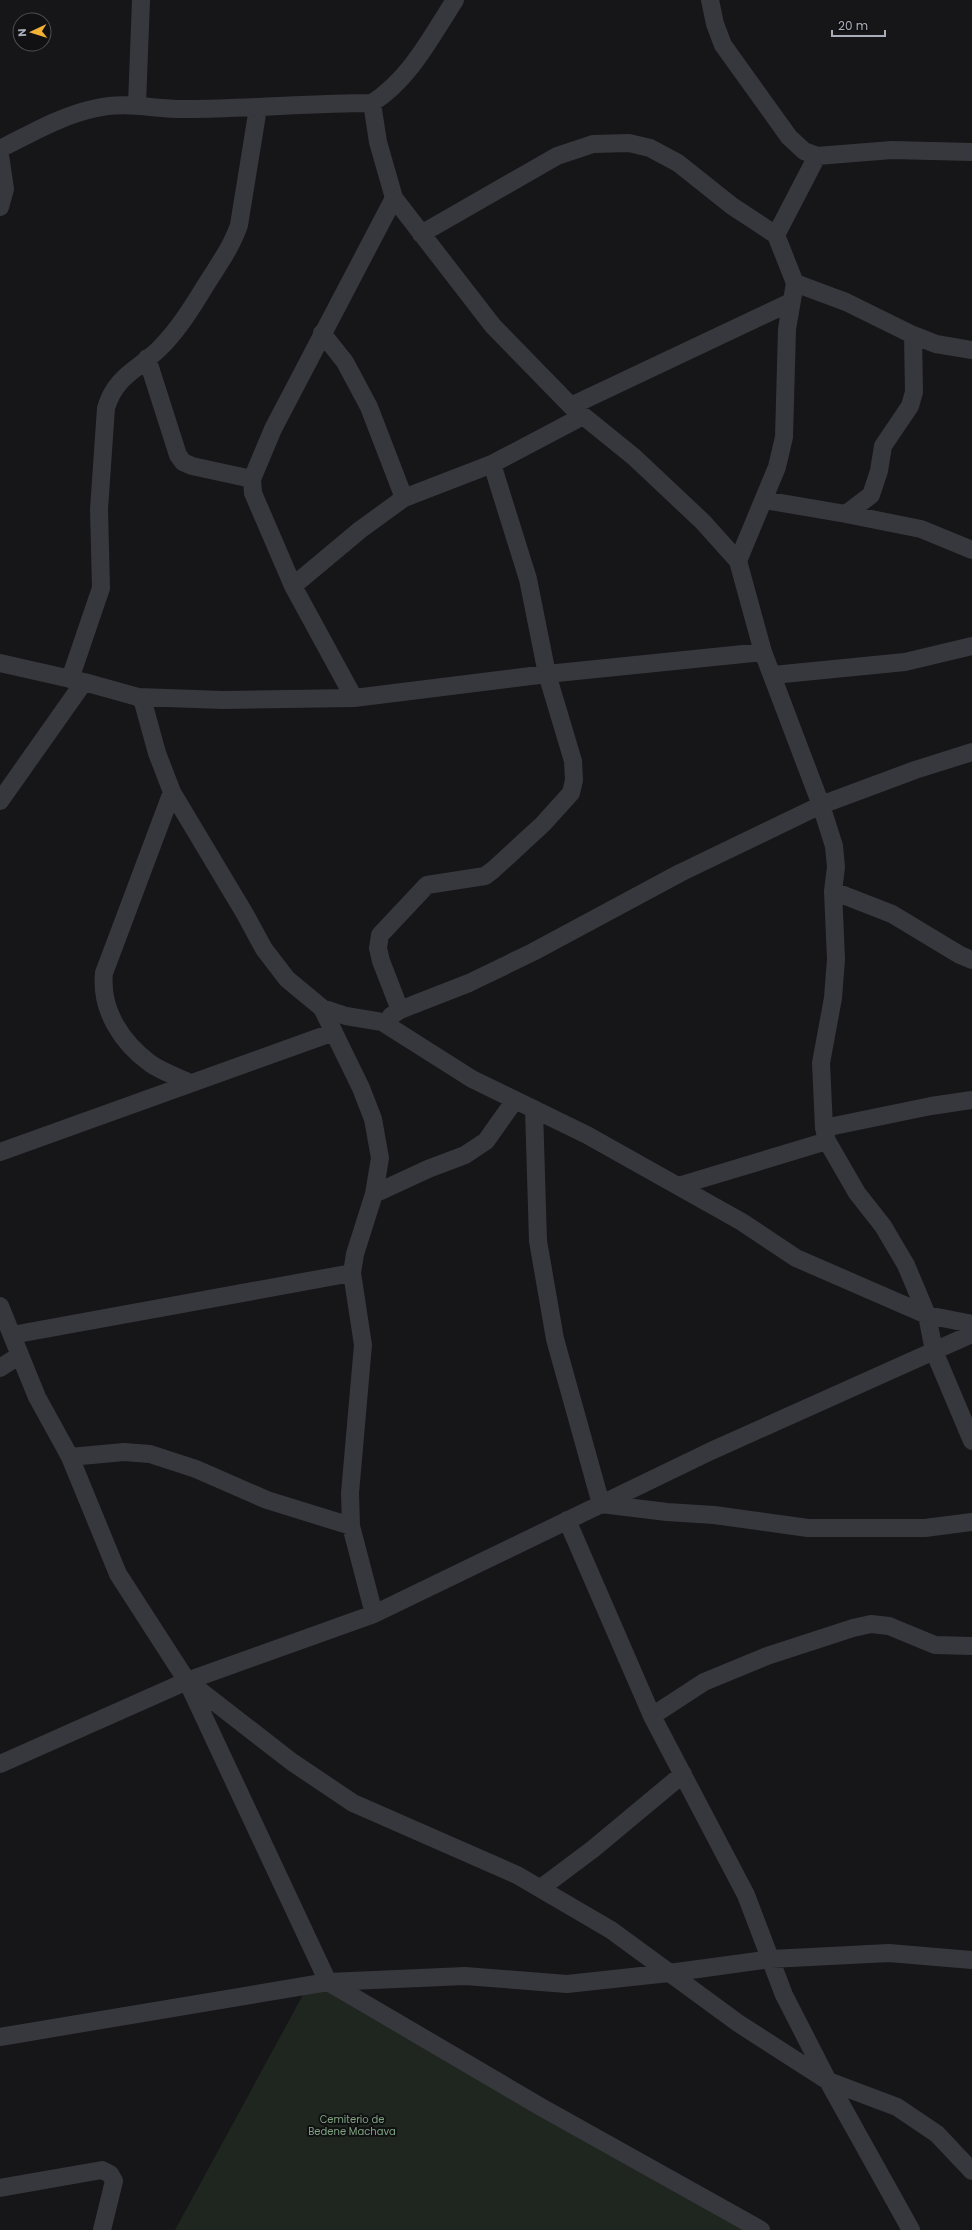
<svg xmlns="http://www.w3.org/2000/svg" width="972" height="2230" font-family="Poppins,sans-serif">
<style>
.green{fill:#1e261f}
.lines{fill:none;stroke-linecap:round;stroke-linejoin:round}
.minor{stroke:#37383d;stroke-width:18}
.labels{text-anchor:middle;stroke-width:4;stroke-linejoin:round;paint-order:stroke}
.park-label{font-size:10px;fill:#7fa381;stroke:#111113}
</style>
<rect width="100%" height="100%" fill="#161618"/>
<!-- green -->
<path class="green" d="M310 1982 761 2230H175Z"/>
<g class="lines">
<!-- minor -->
<path class="minor" d="M710 0 715 24 723 45 789 137 804 151 817 156 892 150 972 152
M372 103 378 142 394 198 493 326 571 406 634 457 703 522 738 561 763 652 821 805 834 846 836 867 833 891 836 959 833 998 821 1063 824 1128 827 1141 857 1193 883 1226 906 1265 927 1315 934 1351 972 1441
M137 105 141 0
M0 149C32 133 62 115 97 108 127 101 157 110 187 109 249 109 310 103 372 103 410 79 431 37 455 0
M0 155 5 189 0 207
M421 234 557 156 593 144 629 143 650 148 678 163 732 206 776 235 795 283 787 329 784 437 777 467 738 561
M776 235 817 156
M795 283 846 302 913 335 936 344 972 350
M322 333 345 362 369 407 404 498
M147 358 178 455 183 462 192 466 252 479
M571 406 791 302
M764 500 846 514 871 495 879 471 883 446 910 406 914 392 913 335
M846 514 921 529 972 550
M293 586 360 530 404 498 492 464 583 416
M0 663 84 682 138 697 143 702 157 753 172 792 245 914 264 949 287 979 322 1008 346 1016 382 1022 472 1079 587 1135 742 1222 796 1258 927 1315 972 1324
M773 675 905 662 972 646
M70 679 101 588 99 509 106 408C116 375 138 370 160 348 179 329 193 306 207 283 219 264 232 246 239 225L258 108
M138 697 223 700 354 698 547 674 763 652
M354 698 293 586 253 493 252 479 273 429 394 198
M172 792 104 973C100 1010 122 1043 151 1064 163 1072 178 1077 190 1083
M0 801 84 682
M833 891 892 914 960 955 972 960
M322 1008 361 1088 373 1119 380 1158 374 1194 355 1254 352 1273 363 1345 350 1493 351 1526 374 1614
M400 1010 381 961 378 948 380 935 427 885 485 876 493 870 543 824 571 793 574 780 573 761 547 674 528 579 492 464
M391 1016 400 1010 469 983 533 952 680 873 821 805 915 770 972 752
M534 1109 538 1241 555 1339 601 1504 667 1512 714 1515 808 1528H925L972 1522
M824 1128 931 1106 972 1100
M0 1152 334 1032
M678 1186 827 1141
M374 1194 428 1169 465 1155 486 1141 515 1100
M0 1306 37 1397 70 1457 118 1574 187 1681 328 1982 541 2107 761 2230
M12 1335 352 1273
M0 1368 20 1355
M70 1457 124 1452 150 1454 196 1469 267 1500 351 1526
M567 1520 652 1716 746 1895 784 1995 828 2081 897 2107 937 2134 972 2171
M189 1682 292 1762 353 1803 517 1875 611 1930 738 2023 828 2081 911 2230
M652 1716 704 1682 767 1656 853 1628 871 1624 889 1626 935 1645 972 1646
M0 1764 187 1681 374 1614 711 1451 972 1334
M541 1888 593 1849 683 1774
M0 2037 328 1982 465 1976 567 1984 669 1973 771 1959 889 1953 972 1960
M0 2188 102 2170 110 2174 114 2181 102 2230"/>
</g>
<g class="labels">
<!-- park labels -->
<g class="park-label">
<text x="352" y="2123">Cemiterio de<tspan x="352" dy="12">Bedene Machava</tspan></text>
</g>
</g>
<!-- north arrow -->
<g transform="translate(32 32) rotate(266)"><circle r="19" fill="#111113" stroke="#4d4f55"/>
<path d="M0-3L7 15L0 10L-7 15Z" fill="#f2b134"/>
<text y="-6" font-size="11" font-weight="bold" text-anchor="middle" fill="#a8adb8">N</text>
</g>
<!-- scale -->
<path d="M832 30v6h53v-6" fill="none" stroke="#a8adb8" stroke-width="2"/>
<text x="838" y="30" font-size="12" fill="#a8adb8" stroke="#111113" stroke-width="3" paint-order="stroke">20 m</text>
</svg>
